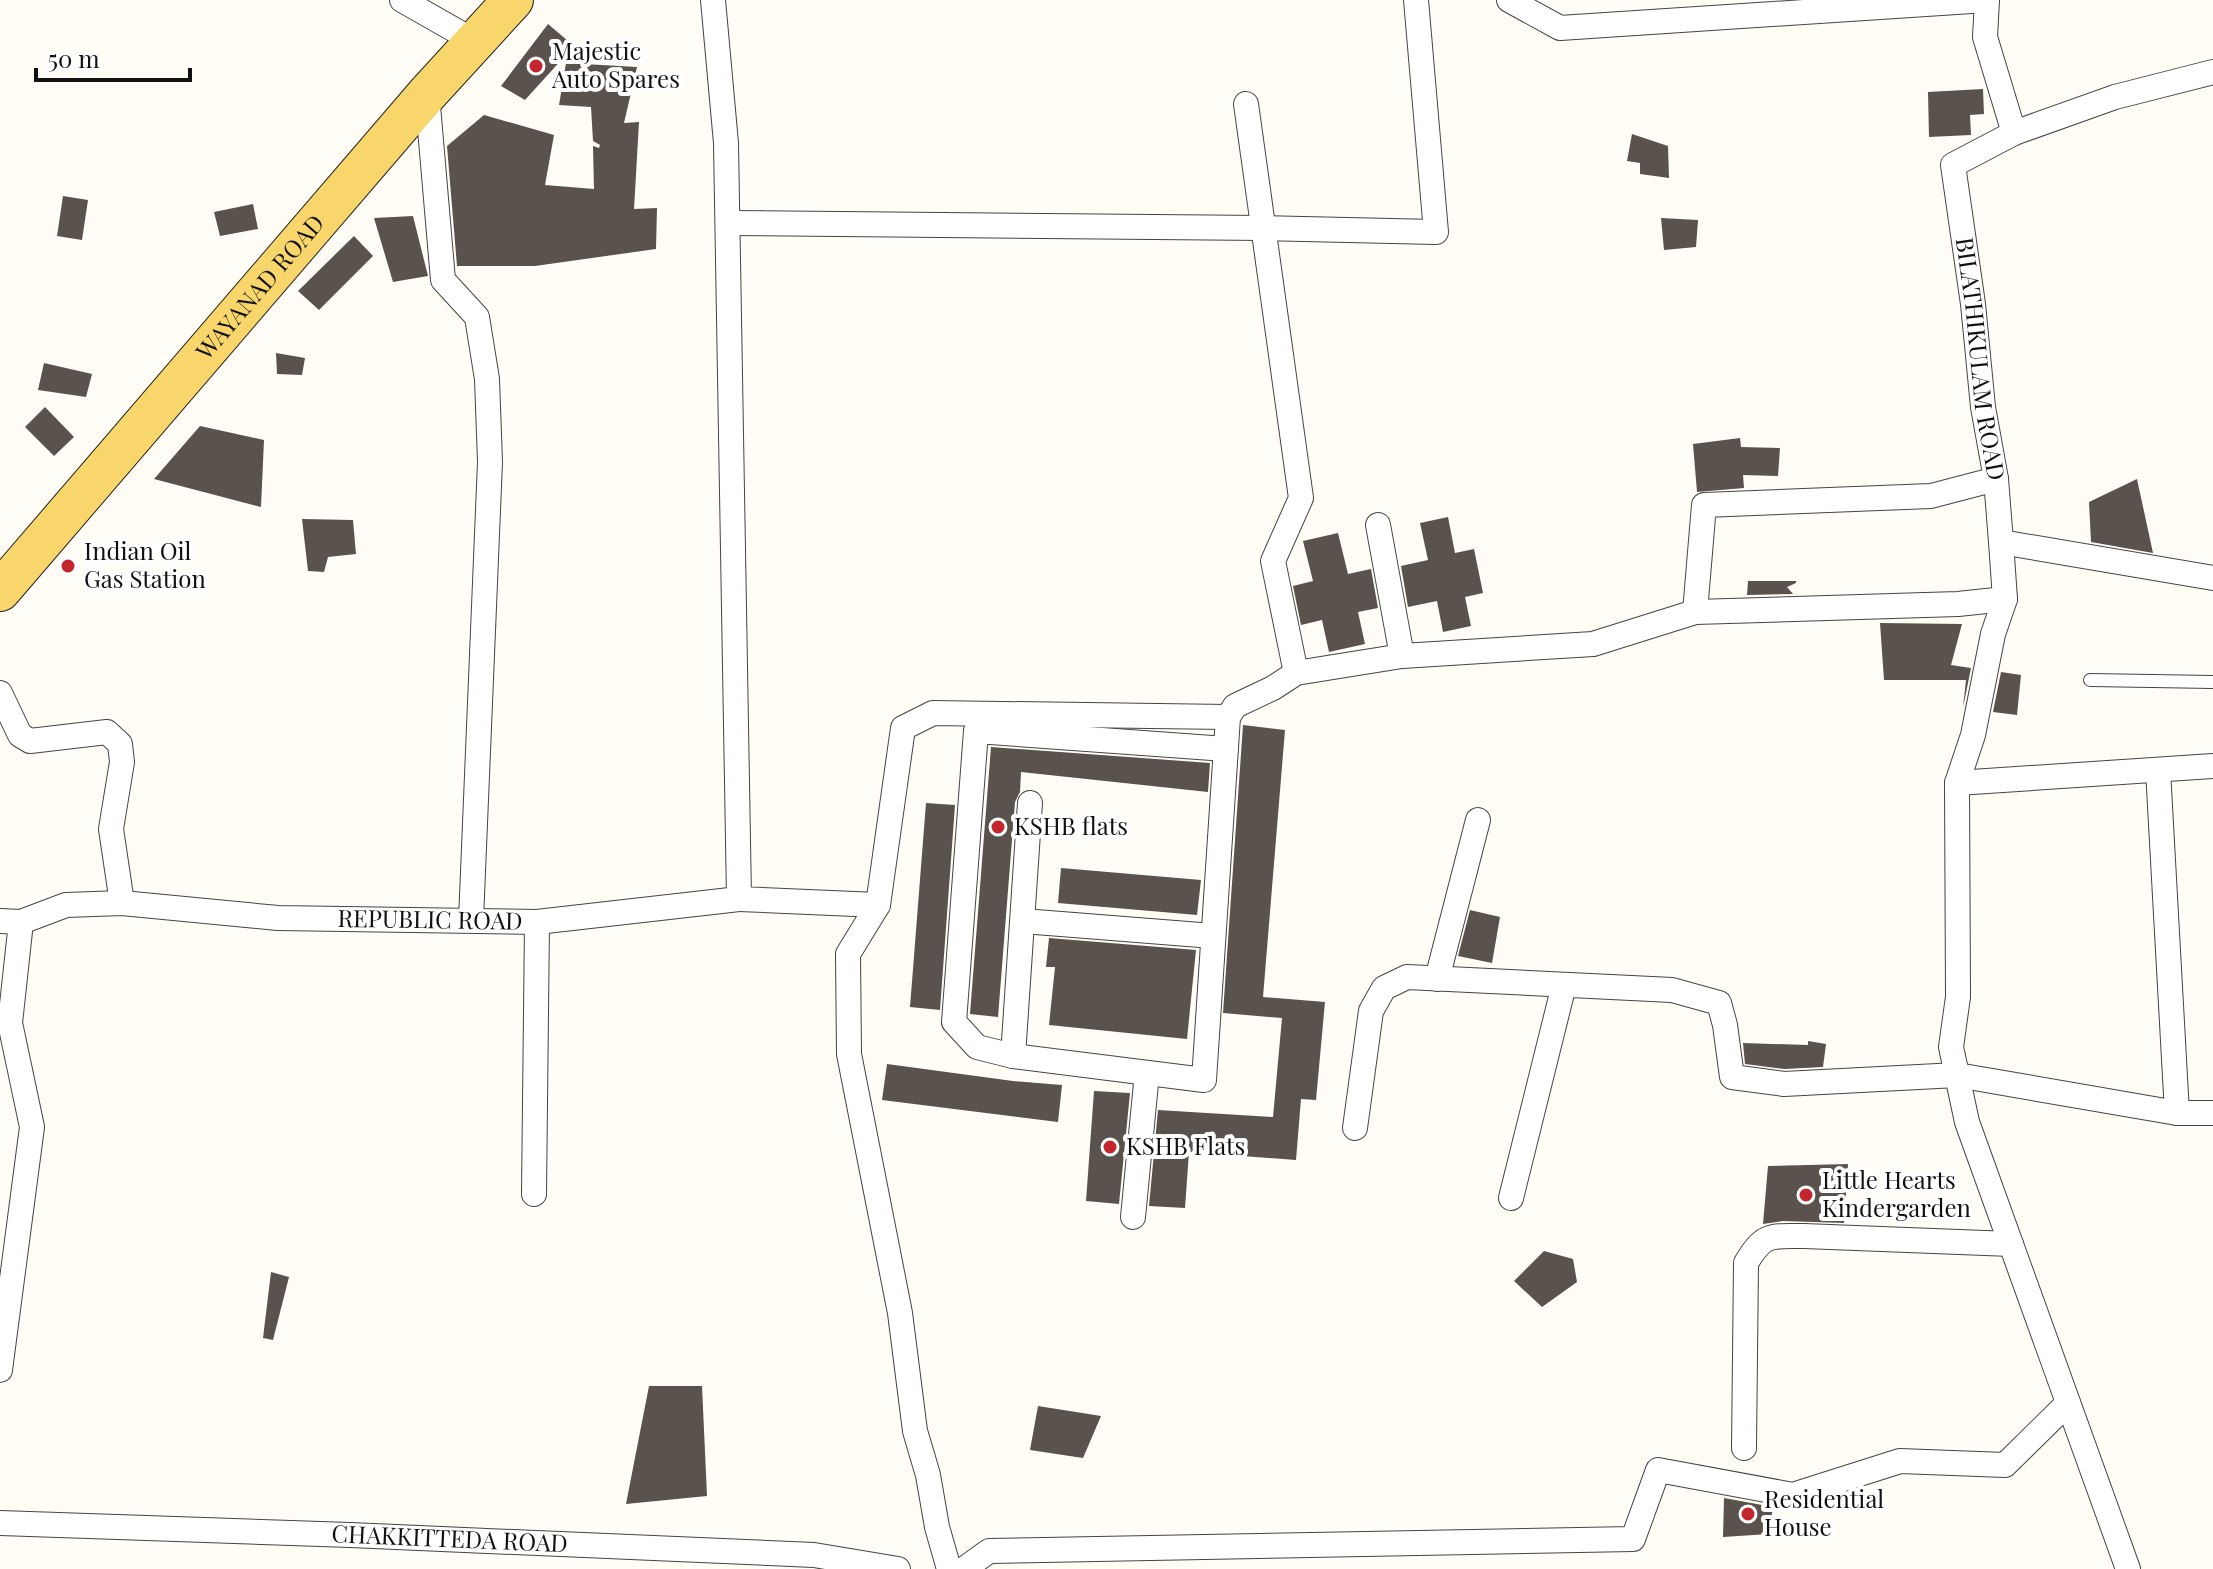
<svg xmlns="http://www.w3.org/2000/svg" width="2213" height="1569" font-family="'Playfair Display',serif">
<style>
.building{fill:#5a524d}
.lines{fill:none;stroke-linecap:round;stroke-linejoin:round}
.lane-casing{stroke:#444;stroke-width:14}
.street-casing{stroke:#444;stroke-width:26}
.primary-casing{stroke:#222;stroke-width:42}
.lane{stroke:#fff;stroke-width:12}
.street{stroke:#fff;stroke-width:24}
.primary{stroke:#f9d66b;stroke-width:40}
.poi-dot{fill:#c4262e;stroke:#fff;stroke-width:3}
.labels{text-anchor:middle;stroke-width:8;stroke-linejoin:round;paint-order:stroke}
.poi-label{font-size:24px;fill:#111;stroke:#fff;text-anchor:start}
.street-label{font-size:24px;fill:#111;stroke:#fff}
</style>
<rect width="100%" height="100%" fill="#fffdf5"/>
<!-- building -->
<path class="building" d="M548 24 574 46 525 100 501 86Z
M566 63 637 67 624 123 639 122 634 209 657 208 656 249 535 266H457L447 146 484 115 554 135 545 185 594 189 593 146 599 148 600 145 593 141 591 107 559 105Z
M1983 89 1984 114 1970 115 1971 135 1929 137 1928 92Z
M1632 134 1668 146 1669 178 1640 174V163L1627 161Z
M63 196 88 200 82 240 57 236Z
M253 204 258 229 220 236 214 212Z
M413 216 428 276 393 282 374 218Z
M1661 218 1698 220 1696 247 1664 250Z
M354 236 373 256 319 310 298 291Z
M276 353 305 358 302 375 277 374Z
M44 363 92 374 86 397 38 390Z
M45 407 74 437 54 456 25 427Z
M200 426 264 440 261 507 154 479Z
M1740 438 1741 447 1780 448 1778 476 1743 475 1744 488 1697 492 1693 444Z
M2137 479 2153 553 2091 542 2089 502Z
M1448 517 1455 553 1474 549 1483 593 1465 597 1471 626 1443 632 1437 601 1408 607 1401 566 1428 560 1420 523Z
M302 519 353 520 356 554 328 557 324 572 308 571Z
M1338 533 1348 574 1371 569 1378 608 1358 612 1365 644 1329 652 1322 620 1301 625 1293 586 1313 581 1303 541Z
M1748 581H1796V583L1787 587 1793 594 1747 595Z
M1880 623 1962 624 1951 665 1971 668 1963 708 1966 680H1884Z
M2001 672 2021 675 2017 715 1993 712Z
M1243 725 1285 730 1263 997 1325 1002 1316 1100 1301 1099 1296 1160 1189 1152 1185 1208 1149 1206 1158 1110 1273 1117 1282 1018 1223 1013Z
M991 747 1210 763 1208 792 1021 772 1020 792 1015 802 998 1017 970 1014Z
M926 803 955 805 940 1010 910 1007Z
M1061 868 1201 880 1197 915 1058 903Z
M1470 910 1500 917 1492 963 1458 956Z
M1049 938 1196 950 1187 1039 1049 1025 1055 967H1046Z
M1808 1041 1826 1044 1823 1067 1785 1069 1745 1064 1743 1043 1808 1045Z
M887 1064 1013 1081 1062 1085 1058 1122 882 1100Z
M1094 1091 1130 1093 1119 1204 1086 1201Z
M1848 1164 1844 1223 1783 1221 1763 1224 1768 1166Z
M1544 1251 1573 1259 1577 1282 1542 1307 1514 1281Z
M271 1272 289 1277 273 1340 263 1338Z
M649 1386H702L707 1496 626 1504Z
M1038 1406 1101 1416 1083 1458 1030 1450Z
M1724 1498 1773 1507 1769 1534 1723 1537Z"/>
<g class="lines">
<!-- lane casing -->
<g class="lane-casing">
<path id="lane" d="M2090 680 2213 682"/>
</g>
<!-- street casing -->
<g class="street-casing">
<g id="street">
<path d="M402 0 474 41"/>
<path d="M713 0 726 143 739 899 878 905"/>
<path d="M1509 0 1560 28 1987 0"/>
<path id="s1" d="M1987 0 1985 37 2014 133 1953 165 1973 304 1983 407 1996 479 2001 542 2213 578"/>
<path d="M427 94 443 280 477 317 487 379 490 462 471 920"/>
<path d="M1246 104 1301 498 1273 561 1296 673"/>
<path d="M2014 133 2115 97 2213 72"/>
<path d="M728 223 1263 228 1436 232 1416 0"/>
<path d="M1378 525 1402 656 1593 644 1695 612 1704 505 1931 496 1996 479"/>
<path d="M2001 542 2005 599 1993 634 1973 735 1957 783 1958 997 1951 1047 1967 1122 2128 1569"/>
<path d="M1695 612 1958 604 2005 599"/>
<path d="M0 693 20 735 30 741 107 732 120 744 122 762 111 829 122 903"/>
<path d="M2158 770 2177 1113"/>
<path d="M1957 783 2213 766"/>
<path d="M1030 803 1013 1056 1204 1080 1228 717"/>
<path id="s2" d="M0 921 21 922 66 905 122 903 278 918 537 922 739 899"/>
<path d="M1023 921 1213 936"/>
<path d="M1437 979 1478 820"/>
<path d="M1013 1056 977 1047 954 1022 976 731 1226 749"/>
<path d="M1355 1128 1371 1011 1384 988 1407 977 1672 990 1719 1003 1725 1025 1732 1077 1784 1084 1957 1075 2177 1113H2213"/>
<path d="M534 1194 537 922"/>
<path d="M1511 1198 1564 985"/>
<path d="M1133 1217 1147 1073"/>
<path d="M0 1370 32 1127 10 1023 21 922"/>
<path d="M1744 1448 1746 1263C1764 1233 1770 1236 1804 1236L2011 1244"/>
<path id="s3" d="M0 1523 350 1535 814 1555 898 1569"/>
<path d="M949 1569 937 1527 928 1475 915 1431 900 1313 849 1054 848 954 878 905 903 728 933 713 1228 717 1235 706 1273 688 1296 673 1402 656"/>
<path d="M964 1569 989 1551 1633 1539 1658 1470 1793 1495 1900 1461 2005 1465 2068 1403"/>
</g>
</g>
<!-- primary casing -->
<g class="primary-casing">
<g id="primary">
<path id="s4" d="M0 591 427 94 513 0"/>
</g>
</g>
<!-- lane -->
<use href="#lane" class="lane"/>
<!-- street -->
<use href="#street" class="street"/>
<!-- primary -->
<use href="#primary" class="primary"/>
</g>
<!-- markers -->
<g class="poi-dot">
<circle cx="536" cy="66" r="8"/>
<circle cx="68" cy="566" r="8"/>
<circle cx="998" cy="827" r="8"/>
<circle cx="1110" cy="1147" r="8"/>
<circle cx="1806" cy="1195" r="8"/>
<circle cx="1748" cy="1514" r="8"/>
</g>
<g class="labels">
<!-- poi labels -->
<g class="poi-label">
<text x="552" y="60">Majestic<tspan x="552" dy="28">Auto Spares</tspan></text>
<text x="84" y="560">Indian Oil<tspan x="84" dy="28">Gas Station</tspan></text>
<text x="1014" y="835">KSHB flats</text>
<text x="1126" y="1155">KSHB Flats</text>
<text x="1822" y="1189">Little Hearts<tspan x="1822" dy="28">Kindergarden</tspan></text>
<text x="1764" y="1508">Residential<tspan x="1764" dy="28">House</tspan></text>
</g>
<!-- street labels -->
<g class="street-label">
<text dy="8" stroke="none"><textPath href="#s4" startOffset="400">WAYANAD ROAD</textPath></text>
<text dy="8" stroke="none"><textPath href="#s1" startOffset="402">BILATHIKULAM ROAD</textPath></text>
<text dy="8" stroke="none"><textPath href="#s2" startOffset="434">REPUBLIC ROAD</textPath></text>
<text dy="8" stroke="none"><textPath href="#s3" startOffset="450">CHAKKITTEDA ROAD</textPath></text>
</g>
</g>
<!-- scale -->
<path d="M36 68v12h154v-12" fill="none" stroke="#111111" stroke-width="4"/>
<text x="48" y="68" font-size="24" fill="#111111" stroke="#ffffff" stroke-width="6" paint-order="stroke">50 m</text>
</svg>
